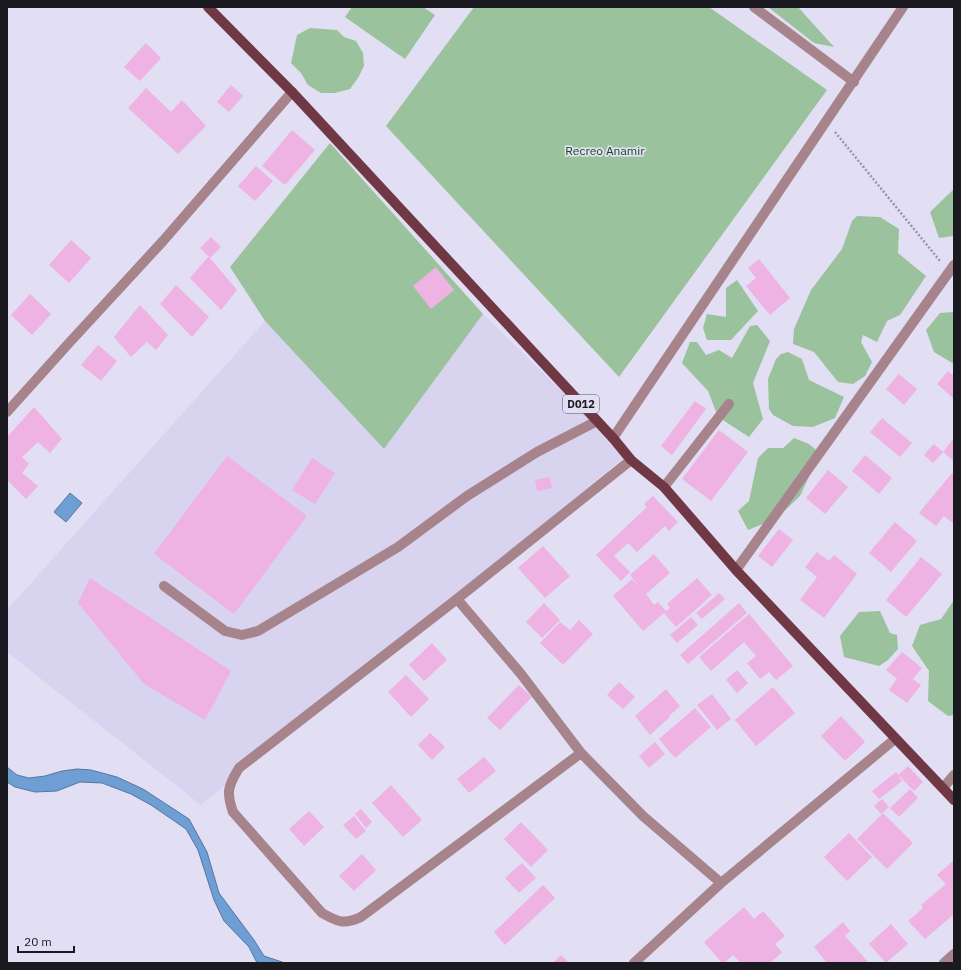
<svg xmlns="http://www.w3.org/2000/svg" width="961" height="970" font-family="'IBM Plex Sans',sans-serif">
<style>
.built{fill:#d8d3ef}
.green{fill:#9ac39d}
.water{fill:#6f9ed4;stroke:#56769e}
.building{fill:#eeb2e3}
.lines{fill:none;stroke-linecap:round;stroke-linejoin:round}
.path{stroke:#9895a5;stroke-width:2.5;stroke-dasharray:2 2;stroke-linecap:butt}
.minor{stroke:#a7848b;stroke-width:10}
.major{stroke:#703845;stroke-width:10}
.labels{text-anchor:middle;stroke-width:3.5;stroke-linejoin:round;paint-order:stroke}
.shield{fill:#e2def3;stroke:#56545f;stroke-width:1}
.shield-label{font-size:11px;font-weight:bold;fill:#1a1920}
.park-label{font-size:12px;fill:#0c4b1a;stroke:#e2def3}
</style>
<rect width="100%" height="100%" fill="#e2def3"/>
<!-- built -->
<path class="built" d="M483 314 627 455 201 805 7 652V610L265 321 384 449Z"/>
<!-- green -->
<path class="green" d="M352 7H423L435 15 405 59 345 17Z
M474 7H709L827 90 619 377 386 126Z
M768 7H798L834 47 814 43Z
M310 28 337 30 344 37 356 41 363 53 364 66 358 78 350 89 335 93H321L308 85 301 73 291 63 297 35Z
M330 143 483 314 384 449 265 321 230 267Z
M954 189V236L939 238 930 212Z
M857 216 880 217 899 229 898 253 926 276 900 315 887 321 877 342 863 335 861 342 872 362 865 376 853 384 838 382 814 352 793 344 794 329 811 290 842 249 852 221Z
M737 280 758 311 731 340H707L703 328 707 314 726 317V288Z
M954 312V364L934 352 926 330 940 313Z
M757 325 770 341 753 383 763 419 749 437 718 417 708 391 682 363 690 342H697L706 355 719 350 732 358 750 326Z
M788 352 802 359 809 380 844 397 835 418 813 427 793 426 773 415 769 409 768 379 776 359 781 354Z
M794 438 809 444 820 453 800 496 777 518 748 530 738 511 749 501 758 458 768 448H783Z
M954 600V715L948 716 928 701 929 671 912 646 920 625 941 619Z
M880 611 890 633 897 635 898 649 888 660 879 666 844 657 840 636 859 612Z"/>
<!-- water -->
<path class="water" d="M70 493 82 503 66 522 54 512Z
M7 767 17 775 29 778 45 776 62 771 77 769 91 770 117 777 143 789 189 819 207 852 219 893 254 940 264 956 285 963H259L256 961 249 947 224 921 214 900 198 850 186 829 151 805 131 794 102 783 80 782 57 791 35 792 15 787 7 782Z"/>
<!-- building -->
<path class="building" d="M146 43 161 58 140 81 124 67Z
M231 85 243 96 229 112 217 102Z
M146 88 171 112 182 100 206 126 178 154 128 108Z
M292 130 315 150 285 185 262 166Z
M256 166 273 181 255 201 238 186Z
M211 237 221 247 210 258 237 290 221 310 190 278 208 257 210 258 200 248Z
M71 240 91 258 69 283 49 265Z
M759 259 790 298 770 315 746 286 756 278 748 268Z
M436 267 454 290 431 309 413 286Z
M176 285 209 317 192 337 160 304Z
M30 294 51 314 32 335 11 315Z
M140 305 168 335 156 350 147 342 131 357 114 337Z
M98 345 117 361 101 381 81 365Z
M948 371 954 376V399L937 384Z
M899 374 917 389 904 405 886 389Z
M695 401 706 409 672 455 661 446Z
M34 407 62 439 50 453 38 442 22 457 29 464 22 473 38 486 26 499 7 480V437Z
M882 418 912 443 900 457 870 432Z
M719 430 748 452 711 501 682 479Z
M954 438V461L943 452 933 463 924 455 934 444 943 452Z
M865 455 892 478 879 494 852 471Z
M227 456 307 516 234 614 154 554Z
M312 458 335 473 315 504 292 490Z
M828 470 848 487 825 514 806 498Z
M952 473 954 475V524L944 516 936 526 919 513Z
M550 477 552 488 537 491 535 480Z
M653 496 678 522 669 531 665 526 637 552 628 543 614 556 630 572 621 581 596 555 647 507 644 504Z
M895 522 917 541 891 572 869 553Z
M779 529 793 540 772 567 758 556Z
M543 546 570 576 545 598 518 568Z
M817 552 829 561 834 555 857 574 824 618 800 600 817 577 805 567Z
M654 554 670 573 646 594 654 605 658 602 666 611 670 608 667 604 697 578 712 595 676 627 664 613 643 631 613 596 632 579 641 589 630 575Z
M921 557 942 574 906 617 886 600Z
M90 578 231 671 205 720 144 684 78 603Z
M719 593 725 599 702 619 696 613Z
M544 603 560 620 542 638 526 622Z
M739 603 747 613 688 664 680 655Z
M749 614 793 666 776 680 769 672 760 679 747 663 756 656 744 642 711 671 699 657Z
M691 617 698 625 677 643 670 635Z
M579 620 593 634 563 665 540 643 560 622 570 630Z
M432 643 447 660 424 681 409 665Z
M902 652 922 668 913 679 921 685 907 703 889 690 897 679 886 670Z
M737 670 748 683 737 693 726 680Z
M406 675 429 699 411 717 388 692Z
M619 682 635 697 623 709 607 695Z
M519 685 532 697 500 730 487 718Z
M773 687 795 713 756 746 735 720Z
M666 689 680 706 669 716 670 717 650 735 635 716Z
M712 694 731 719 717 730 697 705Z
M695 708 711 727 675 758 659 739Z
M841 716 865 742 845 761 821 736Z
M430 733 445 747 432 760 418 745Z
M655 742 665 754 649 768 639 756Z
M484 757 496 771 469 793 457 779Z
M908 766 923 782 914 791 898 775Z
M896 772 902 781 879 799 872 791Z
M391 785 422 820 403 837 372 803Z
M910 789 918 798 899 817 890 808Z
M882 799 889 807 881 814 874 806Z
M361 809 372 822 366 828 355 814Z
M309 811 324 827 304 846 289 829Z
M883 813 913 843 887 869 857 839Z
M354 816 366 831 356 839 343 825Z
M521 822 548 850 531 867 504 839Z
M849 833 872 857 847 881 824 857Z
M362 854 376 870 354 891 339 876Z
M954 860V914L925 939 908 921 923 908 921 905 946 884 937 875Z
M522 863 536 878 519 893 505 878Z
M543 885 555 898 505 945 494 932Z
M744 907 754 919 763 911 785 936 775 944 782 952 770 963H741L733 955 724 963H722L704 942Z
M843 922 850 931 845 936 869 963H827L814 947Z
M891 924 908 944 886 963 869 944Z
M561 955 569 963H553Z"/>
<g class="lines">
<!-- path -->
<path class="path" d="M835 132 940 261"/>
<!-- minor -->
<path class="minor" d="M754 7 854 82
M7 412 69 343 163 241 292 92
M613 438 903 7
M664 487 729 404
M736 570 954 265
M164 586 225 631 242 635 258 631 398 547 467 496 537 452 597 421
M457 599 521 674 581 753 643 816 721 883 895 739
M581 753 361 917C344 925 338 922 322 913L233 812C226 792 228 786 239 768L457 599 631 460
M943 788 954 775
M634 963 721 883
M944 963 954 954"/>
<!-- major -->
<path class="major" d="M208 7 292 92 613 438 631 460 664 487 736 570 954 800"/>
</g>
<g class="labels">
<!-- shield labels -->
<rect class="shield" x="563" y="395" width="36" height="18" rx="3"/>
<g class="shield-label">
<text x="581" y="408">D012</text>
</g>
<!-- park labels -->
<g class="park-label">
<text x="605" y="155">Recreo Anamir</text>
</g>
</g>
<!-- border -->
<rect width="961" height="970" fill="none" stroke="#1a1920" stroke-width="16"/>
<!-- scale -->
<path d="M18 946v6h56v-6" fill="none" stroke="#1a1920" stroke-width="2"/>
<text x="24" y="946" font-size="12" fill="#1a1920" stroke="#e2def3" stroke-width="3" paint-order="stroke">20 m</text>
</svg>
